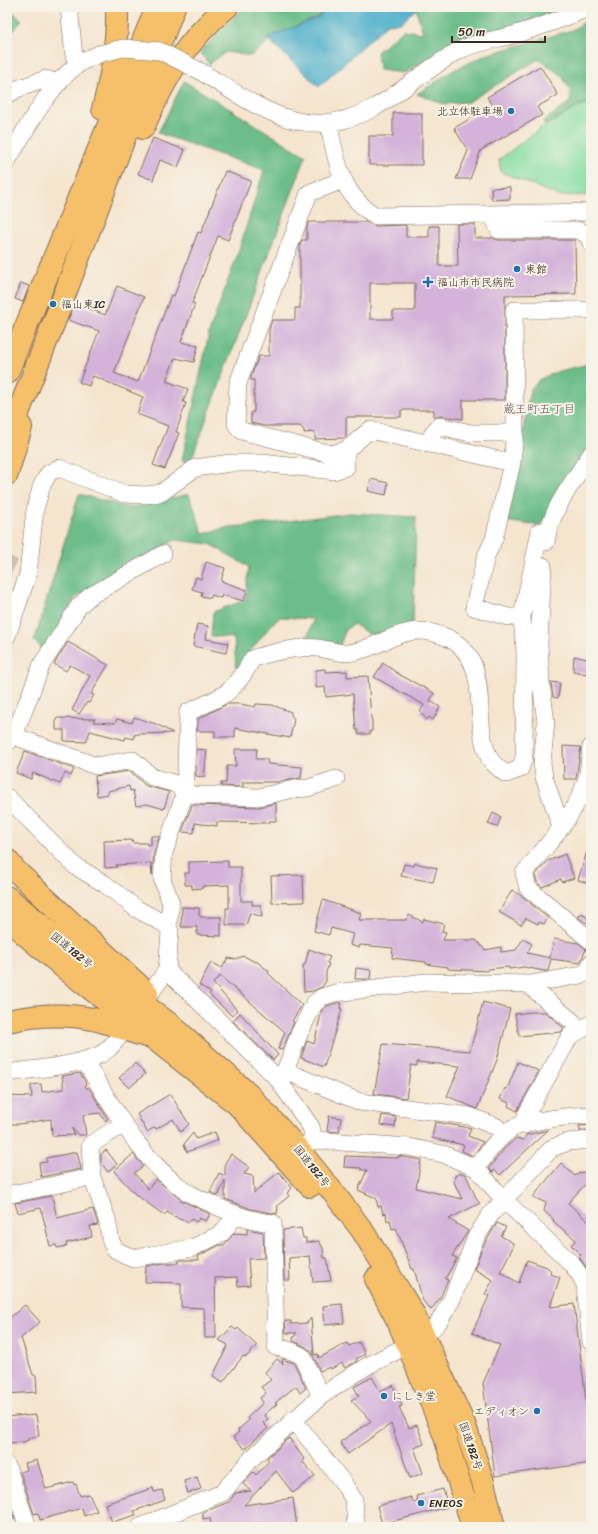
<svg xmlns="http://www.w3.org/2000/svg" width="598" height="1534" font-family="Sriracha,'Klee One',sans-serif">
<style>
.green{fill:#86dea3;stroke:#608460}
.forest{fill:#6cbd89;stroke:#547454}
.water{fill:#4cafcb;stroke:#446c74}
.building{fill:#d4b2da;fill-rule:evenodd}
.lines{fill:none;stroke-linecap:round;stroke-linejoin:round}
.minor-tunnel{stroke:#d0c0ac;stroke-width:17;stroke-dasharray:17 8;stroke-linecap:butt}
.minor-casing{stroke:#7c6b5c;stroke-width:18}
.highway-casing{stroke:#7c6b5c;stroke-width:24}
.minor{stroke:#fff;stroke-width:17}
.highway{stroke:#f6c06b;stroke-width:22}
.minor-bridge-casing{stroke:#7c6b5c;stroke-width:18;stroke-linecap:butt}
.minor-bridge{stroke:#fff;stroke-width:17}
.poi-dot{fill:#1f6fb2;stroke:#f7f3e8;stroke-width:1.5}
.labels{text-anchor:middle;stroke-width:4;stroke-linejoin:round;paint-order:stroke}
.poi-label{font-size:11px;fill:#3b2a1e;stroke:#f7f3e8;text-anchor:start}
.street-label{font-size:11px;fill:#3b2a1e;stroke:#f7f3e8}
.neighbourhood-label{font-size:12px;fill:#715a60;stroke:#f7f3e8}
</style>
<rect width="100%" height="100%" fill="#f7f3e8"/>
<filter id="ink" filterUnits="userSpaceOnUse"><feTurbulence type="fractalNoise" baseFrequency=".025" numOctaves="2"/><feDisplacementMap in="SourceGraphic" scale="8" xChannelSelector="R" yChannelSelector="G"/><feConvolveMatrix kernelMatrix="1 2 1 2 8 2 1 2 1" color-interpolation-filters="sRGB"/></filter>
<filter id="wash" filterUnits="userSpaceOnUse"><feTurbulence type="fractalNoise" baseFrequency=".012" numOctaves="4" result="noise"/><feDisplacementMap in="SourceGraphic" scale="16" xChannelSelector="R" yChannelSelector="G"/><feGaussianBlur stdDeviation="0.9" result="paint"/><feColorMatrix in="noise" values="0 0 0 0 0 0 0 0 0 0 0 0 0 0 0 0 0 1.4 0 .05"/><feComposite in="paint" operator="in"/></filter>
<g filter="url(#wash)">
<rect width="100%" height="100%" fill="#f5e5cf"/>
<!-- green -->
<path class="green" d="M591 102V195L559 196 501 172 499 160C523 141 562 110 591 102Z"/>
<!-- forest -->
<path class="forest" d="M7 7 22 20 12 33H7Z
M244 7H325L319 17 268 38V42L251 56 226 52 209 64 200 52Z
M418 7H570L522 24 468 37 404 73 379 70 377 52 403 30 423 33 416 9Z
M591 18V102L581 105 547 125 543 122 570 102 571 91 561 75 539 59 468 102 444 104 417 94 452 71 486 55 572 30Z
M184 81 306 156 190 463 182 461 209 333 238 253 264 170 158 133Z
M589 364 591 367V444L580 458 541 526 504 521 516 471 530 390 540 379 559 371Z
M79 494 130 508 189 494 203 534 229 527 265 524 349 513 416 517 413 626 370 635 354 624 346 629 340 645 306 642 313 619 281 617 272 624 236 669 234 638 211 636 213 612 245 600 249 567 210 544 175 540 76 597 45 652 34 641Z"/>
<!-- water -->
<path class="water" d="M325 7H418L401 23 387 24 319 87 267 38 319 17Z"/>
<g id="blocks">
<!-- building -->
<path class="building" d="M540 66 558 95 537 107 542 115 481 150 470 179H456L468 151 454 128 492 106 487 97Z
M393 113H422V165H369V136H393Z
M153 138 185 150 178 167 160 160 153 180 138 174Z
M225 171 251 181 228 240 218 236 192 303 195 304 181 342 198 346 194 362 175 358 166 381 188 389 183 402 186 403 176 432 179 433 165 469 153 465 168 426 137 414 143 397 93 376 89 386 79 382 99 331 68 320 75 303 105 315 117 286 144 297 114 373 138 382 171 295 174 296 198 232 201 233Z
M510 187V199L492 200 491 188Z
M309 222H366L376 226 406 225V237H429V226H439V266H458L457 224H475V238H493L499 240H575L576 294 505 295V400H463V419L441 416 434 418V410H401V417H346V437L344 438 315 439V432L304 433V430L300 426H264L251 423V412H254V380H251V376L259 356H269V330L272 320H295V308H300V245L302 240H307V227ZM370 283H415V311H393V319H370Z
M21 283 29 286 23 302 15 299Z
M371 479 388 483 386 495 368 491Z
M206 562 225 568 221 581 247 590 244 601 222 595 221 598 211 595V598L201 596 202 592 192 589 196 577 201 579Z
M197 624 208 626 206 639 228 643 226 653 193 646Z
M68 642 108 665 91 694 94 695 89 703 87 702 79 714 72 710 90 676 70 665 66 671 54 664Z
M574 656 591 660V675L573 671Z
M383 663 400 675 434 693 430 701 440 707 433 720 429 717 427 720 420 712 424 705 374 677Z
M325 669V672L347 671V677L368 676 371 719 372 720V731H370V734H358V730H356L353 694 326 697 325 687 316 688V670Z
M551 682 560 683 558 698 553 697Z
M227 704H240L255 707 256 704 272 705 291 712V715L294 719 290 738 235 728V737H215V731H197L198 719Z
M134 717 156 724 173 733 138 734 134 735V739L126 737 125 740 90 731 86 742 64 741V730H56V718L95 719 93 722 115 723 117 719 132 723Z
M563 746 581 747 576 779H564Z
M197 749 207 750 204 777 196 776Z
M235 749H257L256 759H267L268 764 302 767 301 778 278 782H243V787L221 786V783H226L227 766H236Z
M25 751 74 769 71 776 65 773 60 784 33 773 31 779 16 773Z
M130 771 146 786 169 792 164 809 147 804 136 806 133 790 130 791 129 786 108 791V794L97 796 95 776Z
M276 803V821H269V823L217 822V826L195 823 194 833 182 832 192 805 259 807Z
M493 813 501 817 497 827 488 824Z
M151 836H159V838L154 852 152 875 151 863 116 865 117 867 105 868 104 841 132 840 133 843H147V845H151Z
M589 845 591 846V884L578 880Z
M565 854 574 878 562 882 561 879 542 887 537 882 535 875 548 861Z
M228 861V867H241V901H252V905H261L262 917 250 913 246 925H226V908H229V885L203 886V888L192 889V885H185V873H189V862Z
M415 863 437 868 433 882 401 876 404 864 414 866Z
M303 875 304 902 272 903 271 876Z
M512 890 523 897 548 918 544 924 539 922 538 924 526 918 521 925 499 912Z
M323 900 361 913 359 920H406L409 915 423 922 424 919 444 924 442 931 446 932 443 940H476L485 950 501 947V952L516 950 523 939 532 944 527 953 550 958 554 939 578 943 586 949 580 963 551 959 548 971H544L524 967 509 969V967L488 969V971L448 969V967L426 964V962L392 958 393 948 360 945 359 948 350 945 353 934 331 928 329 935 314 931Z
M182 907 199 908V915L201 917H221V936L197 935V927H181Z
M582 913 589 920 586 923 578 917Z
M309 949 330 957 327 963 329 964 326 972V981L322 987 313 991 304 992 303 965H305Z
M244 956 255 962 256 961 269 971 268 973 302 1005 292 1021 294 1022 282 1050 278 1049 285 1032 220 976 213 983 237 1010 232 1016 209 994 211 992 199 985 211 962 222 968 228 958 235 959Z
M356 968 371 970 370 979H355Z
M483 1002 510 1009 497 1060 477 1109 447 1096 460 1066 417 1062V1066L411 1065 406 1098 374 1094 383 1044 470 1051Z
M337 1003H342L340 1009H342L324 1067 301 1058 307 1041 314 1044 322 1010 327 1006Z
M531 1012H545L564 1028 561 1032 519 1036 515 1014Z
M240 1013 278 1055 273 1060 233 1021Z
M518 1062 539 1071 517 1111 508 1106 509 1103 500 1099 505 1088 507 1089Z
M135 1063 145 1074 129 1088 119 1078Z
M80 1073 85 1081 86 1088H89L108 1119 105 1121 100 1113 83 1115 86 1135H78L72 1128 74 1135 52 1136 51 1119 19 1124H7V1096L32 1097 31 1085 41 1084 42 1092 64 1089 62 1076Z
M170 1094 189 1124 181 1132 173 1119 156 1129 155 1127 147 1132 137 1114Z
M382 1115 396 1117 395 1127 380 1125Z
M329 1116 341 1118 339 1132 327 1131Z
M435 1122 471 1128 468 1136 483 1142 473 1156 462 1151 464 1145 432 1138Z
M591 1125V1130L580 1131 579 1126Z
M548 1130 500 1175 495 1170 492 1172 489 1168 504 1149 516 1138 524 1140 526 1135Z
M215 1132 218 1140 187 1152 184 1144 193 1133 196 1139Z
M106 1150 117 1164 108 1172 101 1163V1154Z
M77 1152 81 1169 41 1177 39 1163 47 1162 46 1158Z
M133 1154 143 1166 134 1173 148 1189 156 1179 181 1200 210 1214 206 1221 199 1218 197 1222 191 1219 189 1222 179 1219 175 1216 174 1217 167 1212 164 1215 135 1194 114 1171Z
M231 1154 249 1167 244 1174 253 1176 254 1193 279 1172 292 1188 287 1193 289 1196 278 1205 277 1214 251 1209 225 1199V1180L218 1196 210 1192 219 1173 225 1176V1163Z
M345 1156 398 1158V1156L421 1160 416 1188 462 1199 454 1182 455 1176 461 1173 466 1175 477 1200 480 1203 449 1219 468 1231 452 1256 457 1258 445 1279 448 1280 440 1298 431 1310 423 1301 414 1269H412L396 1228 392 1229 390 1220 387 1221 386 1213 383 1214 381 1206 378 1207 376 1198 358 1190 367 1170H361V1168L344 1167Z
M561 1163 575 1176 578 1173 591 1171V1178L568 1203 591 1224V1274L579 1257 581 1255 571 1245 576 1240 553 1221 554 1220 544 1211 546 1203 533 1197Z
M52 1196 57 1218 93 1209 98 1225 90 1226 92 1237 66 1243 67 1246 57 1248 56 1245 50 1246 41 1208 18 1213 15 1203Z
M497 1223 506 1227 501 1236 513 1243V1247L500 1272 519 1283 527 1260 547 1267 551 1271 550 1274 560 1277 550 1307 574 1304 591 1440V1463L495 1476 483 1383 500 1345 472 1333 489 1296 485 1294 493 1280 474 1269 482 1248Z
M301 1228 303 1238H306V1243L319 1241 323 1248 324 1258H327L331 1281 313 1282 310 1256 289 1258 290 1280H284L283 1230Z
M247 1229 263 1232 264 1258 248 1259 250 1285 238 1286 237 1277 215 1278 216 1338H205L204 1308 181 1307V1283L145 1282 146 1266 164 1263H179V1260H199L198 1256 220 1245H224L234 1233 247 1234Z
M342 1304 344 1323 325 1325 323 1306Z
M25 1305 40 1322 21 1338 33 1375H36L37 1392 7 1394V1320Z
M311 1318 314 1355 318 1354 319 1358 347 1343 349 1346 359 1342 365 1354 356 1359 357 1361 345 1368 342 1363 331 1369 330 1367 320 1371 311 1351 306 1347 293 1341V1338L297 1333H286L285 1321H291V1324L307 1323Z
M232 1327 236 1330 238 1328 257 1346 246 1357 243 1356 223 1382 213 1376 228 1345 219 1340Z
M277 1359 283 1364 282 1359 294 1363 306 1388 300 1393 296 1386 275 1403 277 1404 264 1415 268 1419 263 1423 268 1428 245 1449 233 1437 239 1432 238 1430 249 1420 247 1418 263 1403 260 1398 266 1393 261 1387 271 1380 265 1372Z
M372 1377 380 1391 393 1385 402 1406 399 1407 409 1428 417 1425 424 1444 414 1448 423 1473 410 1478 391 1424 348 1454 340 1442 371 1421 351 1400 359 1396 354 1387Z
M25 1415V1416L36 1415 39 1436 28 1438 29 1440 23 1442 7 1443V1417Z
M289 1438 304 1459 302 1461 315 1476 293 1493 276 1471 244 1505 293 1498 297 1527H238L237 1523 211 1526 210 1518 203 1519V1512L229 1502 235 1493 251 1491 243 1484 253 1472 256 1475 269 1461 267 1458Z
M37 1460 46 1489 73 1482 74 1485 76 1484 80 1496 89 1494 97 1511 84 1516 82 1508 40 1520 38 1513 34 1514 20 1472 27 1470 25 1463Z
M197 1477 201 1489 188 1493 184 1481Z
M153 1488 154 1492 162 1490 165 1500 134 1511 136 1515 112 1522 105 1504Z
M443 1489 448 1507 382 1524 377 1506 411 1497 414 1503 418 1501 416 1496Z
M7 1501 15 1519 7 1520Z"/>
</g>
</g>
<g filter="url(#ink)">
<use href="#blocks" fill-opacity="0" stroke="#7c6b5c" stroke-width="1"/>
<g class="lines">
<!-- minor-tunnel -->
<path class="minor-tunnel" d="M7 564 14 568"/>
<!-- minor casing -->
<g class="minor-casing">
<path id="minor" d="M69 7 74 56 80 63
M198 70C257 105 304 147 375 107 404 91 429 67 458 51 475 42 495 40 513 35 540 27 565 18 590 7
M7 95 17 89 46 79 59 83
M328 122C337 159 339 195 376 216L591 212
M7 161C26 130 49 84 80 63 86 59 93 57 99 54
M343 180 309 193 238 383 236 424 242 431 331 454 346 450 370 430 512 463
M492 214 499 230H577L588 235 591 243
M428 444 433 433 439 426 471 433H515
M546 542C551 509 573 482 591 454
M543 566 539 643 541 683 546 723 542 763 544 777 561 827
M522 617H508L474 607 486 556 494 539 512 463 515 433 514 310H591V308
M7 636 28 574 35 509 42 485 49 473 59 468 125 494 146 495 161 493 195 468 231 463H262L334 471 346 467V450
M14 736 96 766 133 760 152 777 176 784 185 793 194 795 259 797 294 789 308 788 336 779
M7 743 14 736 42 664 79 606 90 596 163 554
M591 747C590 757 589 768 587 778 576 815 548 844 524 873L528 888 591 941
M7 797 75 866 105 884 137 909 168 926 170 932 167 970 277 1078 311 1127 314 1140
M168 926 171 903 162 879 164 853 185 793 188 712C222 697 235 693 252 659 266 653 303 646 317 648 327 649 338 653 347 653 373 651 394 631 420 631 428 631 438 634 446 637 495 659 470 718 489 757 492 764 500 769 506 774L520 769 524 758 525 652 522 617 540 531H548
M530 984 532 988 573 1022 577 1032
M84 1060C113 1107 139 1158 184 1190 192 1196 203 1200 212 1204 232 1214 250 1221 273 1223L276 1347 292 1351 302 1356 321 1396
M285 1071 360 1102 469 1116 497 1127 503 1135
M7 1073C34 1069 75 1066 99 1055 107 1052 112 1045 118 1038L167 970
M277 1078 285 1071 300 1032 314 1004 322 997 335 993 426 982 530 984 581 975 588 971 591 963
M123 1124 90 1145 92 1177 107 1219 111 1242 116 1250 126 1255 134 1258 192 1248 222 1233 235 1216
M525 1125 526 1115 570 1036 591 1024
M303 1146 314 1140 409 1147 443 1154 476 1168 504 1200 571 1263 580 1275 585 1285 591 1342
M476 1168C486 1155 497 1138 511 1129 523 1121 576 1115 591 1115
M7 1195 92 1177
M293 1419 342 1481 354 1500 356 1527
M7 1466 28 1527
M140 1527 222 1493 252 1458 321 1396 367 1366 424 1337 438 1323 452 1299 476 1237 491 1214 552 1148 568 1142 591 1140"/>
</g>
<!-- highway casing -->
<g class="highway-casing">
<path id="highway" d="M103 109C112 75 118 42 117 7
M143 128C164 80 186 40 227 7
M7 373 157 7
M7 441 56 317 174 7
M7 474 21 427
M7 860 16 871 147 993
M7 897 72 951 171 1025 248 1094 298 1149 336 1196 362 1230 413 1313 465 1426 483 1482 494 1527
M7 919 62 966 237 1104 310 1186
M7 1021C35 1015 64 1013 93 1019 111 1023 128 1031 146 1036
M376 1279 399 1323 444 1434 473 1527"/>
</g>
<!-- minor -->
<use href="#minor" class="minor"/>
<!-- highway -->
<use href="#highway" class="highway"/>
<!-- minor-bridge casing -->
<g class="minor-bridge-casing">
<path id="minor-bridge" d="M99 54 123 48 160 51 198 70"/>
</g>
<!-- minor-bridge -->
<use href="#minor-bridge" class="minor-bridge"/>
</g>
</g>
<!-- markers -->
<g class="poi-dot">
<circle cx="511" cy="111" r="4"/>
<circle cx="517" cy="269" r="4"/>
<path d="M426 276h4v4h4v4h-4v4h-4v-4h-4v-4h4z"/>
<circle cx="53" cy="304" r="4"/>
<circle cx="384" cy="1396" r="4"/>
<circle cx="537" cy="1411" r="4"/>
<circle cx="421" cy="1503" r="4"/>
</g>
<g class="labels">
<!-- poi labels -->
<g class="poi-label">
<text x="503" y="115" text-anchor="end">北立体駐車場</text>
<text x="525" y="273">東館</text>
<text x="437" y="286">福山市市民病院</text>
<text x="61" y="308">福山東IC</text>
<text x="392" y="1400">にしき堂</text>
<text x="529" y="1415" text-anchor="end">エディオン</text>
<text x="429" y="1507">ENEOS</text>
</g>
<!-- street labels -->
<g class="street-label">
<text transform="translate(72 950) rotate(39)" y="4">国道182号</text>
<text transform="translate(312 1166) rotate(51)" y="4">国道182号</text>
<text transform="translate(471 1446) rotate(71)" y="4">国道182号</text>
</g>
<!-- neighbourhood labels -->
<g class="neighbourhood-label">
<text x="539" y="413">蔵王町五丁目</text>
</g>
</g>
<!-- margin -->
<rect width="598" height="1534" fill="none" stroke="#f7f3e8" stroke-width="24"/>
<!-- scale -->
<path d="M452 36v6h93v-6" fill="none" stroke="#3b2a1e" stroke-width="2"/>
<text x="458" y="36" font-size="12" fill="#3b2a1e" stroke="#f7f3e8" stroke-width="3" paint-order="stroke">50 m</text>
</svg>
